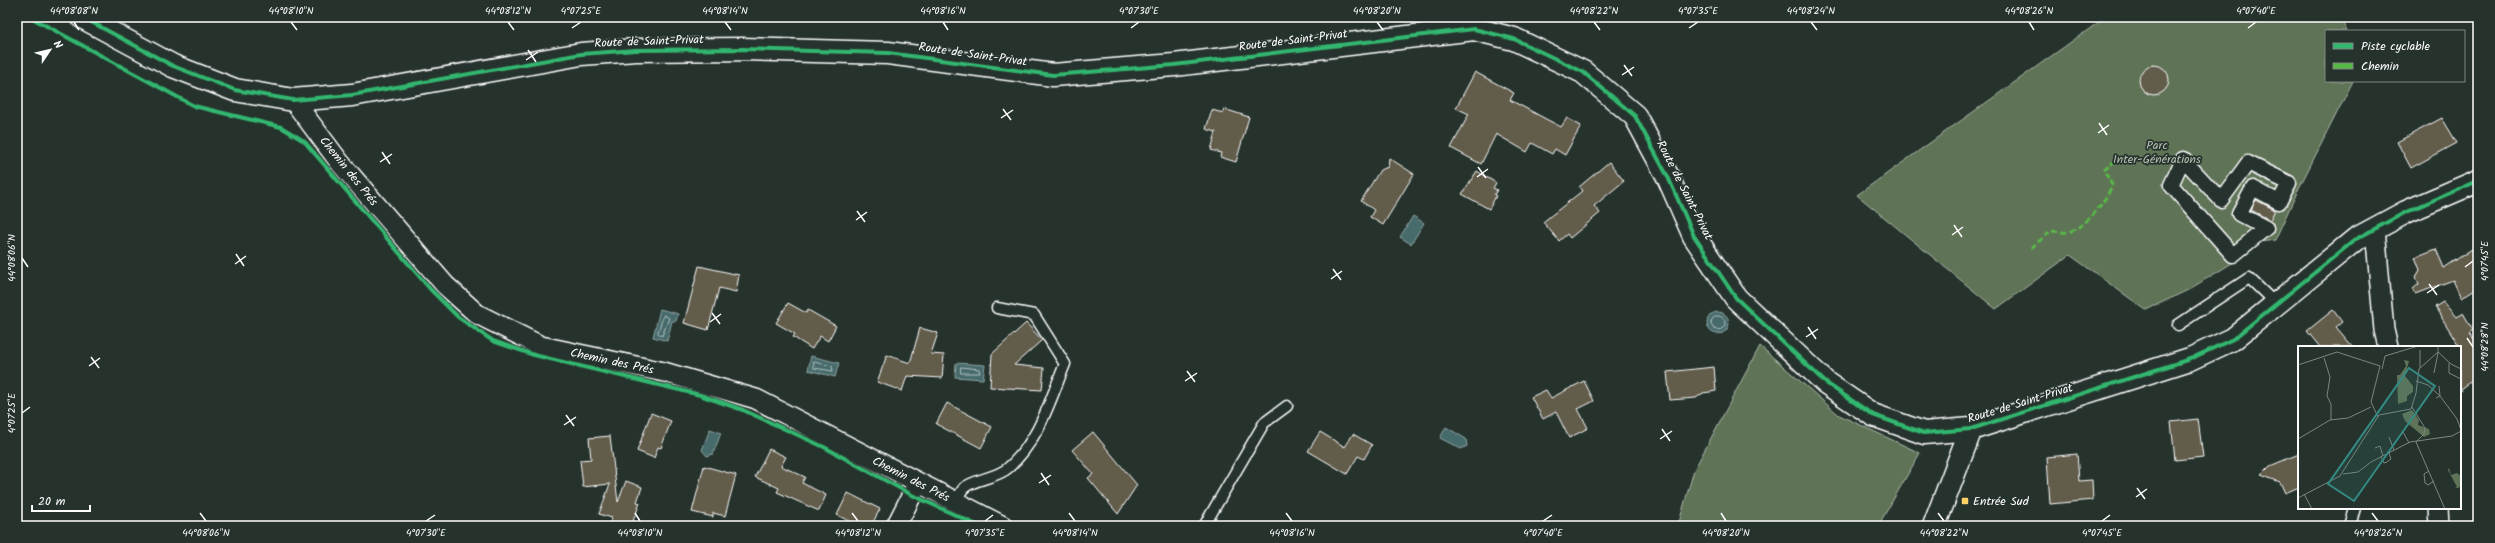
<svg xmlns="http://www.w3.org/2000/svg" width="2495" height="543" font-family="Kalam,sans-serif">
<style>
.green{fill:#5e7357;stroke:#aeb9ab}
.water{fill:#466a6a;stroke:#90a6a6}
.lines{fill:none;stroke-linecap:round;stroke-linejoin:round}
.shore{stroke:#b5c3c3;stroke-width:1}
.building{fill:#625c4b;stroke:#fff}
.service-casing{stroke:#fff;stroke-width:13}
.pedestrian-casing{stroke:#fff;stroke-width:17}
.minor-casing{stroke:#fff;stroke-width:22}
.tertiary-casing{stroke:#fff;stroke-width:25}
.service{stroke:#26332d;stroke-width:10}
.pedestrian{stroke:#26332d;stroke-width:14}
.minor{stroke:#26332d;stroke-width:19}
.tertiary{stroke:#26332d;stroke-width:22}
.quiet{stroke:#58b947;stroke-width:3;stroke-dasharray:6 3;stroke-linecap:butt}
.cycleway-casing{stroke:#26332d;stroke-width:6}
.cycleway{stroke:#33b770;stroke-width:4}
.ticks{fill:none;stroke:#fff;stroke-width:1.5}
.poi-dot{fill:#ffd166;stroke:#26332d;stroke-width:1.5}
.labels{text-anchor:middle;stroke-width:3.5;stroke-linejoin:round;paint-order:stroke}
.street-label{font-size:12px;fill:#fff;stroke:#26332d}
.park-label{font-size:12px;fill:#b7c0b3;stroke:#26332d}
.poi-label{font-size:12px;fill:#fff;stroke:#26332d;text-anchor:start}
.inset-road{fill:none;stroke:#7d8581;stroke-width:1}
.view{fill:#338b84;fill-opacity:0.15;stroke:#338b84;stroke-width:2}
.inset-edge{fill:none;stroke:#fff;stroke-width:2}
.neatline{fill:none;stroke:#fff;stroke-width:1.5}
.ticks-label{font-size:10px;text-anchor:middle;fill:#fff}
</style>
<rect width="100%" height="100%" fill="#26332d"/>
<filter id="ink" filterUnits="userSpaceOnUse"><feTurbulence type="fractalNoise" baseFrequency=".025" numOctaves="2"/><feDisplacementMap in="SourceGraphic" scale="8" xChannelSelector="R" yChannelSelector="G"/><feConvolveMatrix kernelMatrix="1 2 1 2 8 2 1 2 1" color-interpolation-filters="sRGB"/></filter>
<g filter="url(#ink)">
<!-- green -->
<path class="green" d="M2106 17H2347L2341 20 2347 31H2326V81H2353L2299 188 2275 240 2260 242 2237 260 2188 290 2146 310 2070 255 1996 309 1857 195Z
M1760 346 1839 415 1920 453 1878 526H1678L1694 470Z"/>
<!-- water -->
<path class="water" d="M1413 216 1424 223 1411 244 1400 237Z
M660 309 678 314 676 321H672L667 341 653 337Z
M1707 323a11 11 0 1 1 22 0a11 11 0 1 1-22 0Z
M811 356 839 363 835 377 808 370Z
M956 363 985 365 983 379 955 377Z
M1446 427 1466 439 1467 446 1461 449 1440 438Z
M710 429 721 433 713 454 707 456 702 450Z"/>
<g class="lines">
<!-- shore -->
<path class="shore" d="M664 315 669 318 662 336 658 333Z
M1711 323a7 7 0 1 1 14 0a7 7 0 1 1-14 0Z
M814 362 832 366 833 371 814 368Z
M961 367 979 369 980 373H961Z"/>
</g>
<!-- building -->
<path class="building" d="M2139 80a15 15 0 1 1 30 0a15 15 0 1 1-30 0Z
M1475 72 1514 93 1510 100 1561 127 1567 118 1581 126 1565 155 1555 149 1552 154 1532 143 1527 152 1496 134 1481 164 1451 148 1469 114 1456 108Z
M1224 109 1249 117 1236 162 1220 157 1221 153 1211 150 1216 132 1206 129 1212 110 1223 113Z
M2442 118 2457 143 2411 168 2397 142Z
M1389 158 1414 174 1383 225 1370 217 1374 210 1361 201 1380 170 1388 167Z
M1609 162 1624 181 1594 206 1600 213 1570 238 1567 234 1559 241 1543 222 1582 191 1579 187Z
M1477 171 1496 183 1493 188 1497 190 1494 195 1496 196 1489 209 1462 194Z
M2256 200 2275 210 2270 220 2251 210Z
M2436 249 2444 268 2472 249 2478 259V287L2461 298 2453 280 2416 294 2413 289 2419 284 2416 277 2420 270 2415 257Z
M699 266 739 275 736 292 719 288 708 330 684 323Z
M2443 302 2456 317 2463 313 2473 330 2469 333 2478 344V376L2460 390V347L2435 307Z
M788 303 806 313 808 310 836 326 828 341 820 336 812 349 793 337 795 334 776 323Z
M2333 310 2342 322 2336 327 2353 347H2320L2307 331Z
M1026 323 1042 340 1014 365 1044 368 1042 390 990 387 992 354Z
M920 328 938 333 931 354 944 355 942 378 907 376 902 391 877 382 887 355 910 363Z
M1714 367 1716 391 1703 393 1696 398 1670 400 1667 372Z
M1584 381 1594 401 1578 409 1588 428 1569 438 1556 412 1543 419 1531 397 1546 390 1551 398Z
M947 403 992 427 981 448 936 424Z
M651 413 671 421 661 448 658 447 654 458 637 451Z
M2198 419 2203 457 2175 460 2171 422Z
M1093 432 1137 485 1118 514 1088 478 1093 474 1072 450Z
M1320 432 1345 447 1353 434 1372 445 1364 459 1358 456 1347 474 1308 451Z
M610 436 618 502 626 481 642 487 637 502 640 503 631 526H609L612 518 599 514 610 484 583 487 580 460 591 459 589 438Z
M769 449 786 457 781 466 805 477 802 483 826 495 819 511 777 492 779 488 755 477Z
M2077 454 2079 481 2092 480 2093 500 2050 504 2047 457Z
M2299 454V487L2285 493 2280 482 2261 475 2270 466Z
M704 466 736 475 725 516 713 513V517L692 512Z
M848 493 880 509 871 526H859L837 515Z"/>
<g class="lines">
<!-- service casing -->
<g class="service-casing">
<path id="service" d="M2178 325 2249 278 2276 304
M956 501C958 498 961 491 964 488 974 479 997 478 1008 468 1039 441 1050 400 1065 364L1034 315 997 308
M1204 526 1264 423 1287 406
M2350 526 2355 508"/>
</g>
<!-- pedestrian casing -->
<g class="pedestrian-casing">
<path id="pedestrian" d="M2183 159 2221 200 2248 163 2289 183 2279 202 2253 188 2239 214 2266 228 2233 255 2171 185Z"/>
</g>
<!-- minor casing -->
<g class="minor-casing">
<path id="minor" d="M293 100 341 164 445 285 477 314 541 346 664 372 756 399 1003 526
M2375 229 2384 330 2388 347
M2438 508 2439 526
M896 526 918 483"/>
</g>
<!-- tertiary casing -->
<g class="tertiary-casing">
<path id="tertiary" d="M82 17 173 66 235 90 293 100 352 95 581 54 636 50 743 49 888 53 1053 75 1174 65 1474 29 1514 39 1583 72 1635 116 1668 177 1694 236 1736 298 1826 383 1873 415 1924 433 1971 429 2190 359 2233 339 2356 239 2406 212 2478 181
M1934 526 1971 429"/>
</g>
<!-- service -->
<use href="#service" class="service"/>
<!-- pedestrian -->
<use href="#pedestrian" class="pedestrian"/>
<!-- minor -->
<use href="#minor" class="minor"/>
<!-- tertiary -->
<use href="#tertiary" class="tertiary"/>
<!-- quiet -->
<path class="quiet" d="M2031 248 2050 232C2056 230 2062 233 2068 232 2085 228 2107 200 2112 185L2104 170 2120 157 2129 161"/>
<!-- cycleway casing -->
<g class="cycleway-casing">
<path id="cycleway" d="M30 17 194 106 281 127 304 141 430 289 458 317 493 341 534 355 700 395 743 410 824 447 912 495 979 526
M82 17 173 66 235 90 293 100 352 95 581 54 636 50 743 49 888 53 1053 75 1174 65 1474 29 1514 39 1583 72 1635 116 1668 177 1694 236 1736 298 1826 383 1873 415 1924 433 1971 429 2190 359 2233 339 2356 239 2406 212 2478 181"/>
</g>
<!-- cycleway -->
<use href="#cycleway" class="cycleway"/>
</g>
</g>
<!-- ticks -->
<path class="ticks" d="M74 22 79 30M291 22 297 30M508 22 514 30M725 22 731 30M943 22 948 30M1377 22 1383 30M1594 22 1600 30M1811 22 1817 30M2029 22 2034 30M572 28 581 22M1131 28 1139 22M1689 28 1698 22M2248 28 2256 22M528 50 536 62M526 60 538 52M1624 65 1632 76M1622 75 1634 67M1003 109 1011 120M1001 118 1013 110M2099 123 2107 135M2098 133 2109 125M382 152 390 164M380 162 392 154M1478 167 1486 178M1477 177 1488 169M857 211 865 222M856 220 867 212M1954 225 1962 237M1952 235 1963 227M236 254 244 266M22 258 28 267M235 264 246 256M2465 267 2473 261M1333 269 1341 280M1331 279 1342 271M2429 284 2437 295M2427 293 2439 285M712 313 720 324M710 322 721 314M1808 327 1816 339M1806 337 1818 329M2467 338 2473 347M91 357 99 368M89 366 100 358M1187 371 1195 382M1185 381 1197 373M22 413 30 407M566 415 574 426M564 425 576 417M1662 429 1670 441M1660 439 1672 431M1041 473 1049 485M1039 483 1051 475M2137 488 2145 499M2136 497 2147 489M200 513 206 521M635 513 640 521M852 513 858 521M1069 513 1075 521M1286 513 1292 521M1721 513 1726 521M1938 513 1944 521M2372 513 2378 521M426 521 435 515M985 521 993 515M1543 521 1552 515M2102 521 2110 515"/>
<!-- markers -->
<rect class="poi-dot" x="1961" y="497" width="8" height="8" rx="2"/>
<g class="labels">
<!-- street labels -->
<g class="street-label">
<text transform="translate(1293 40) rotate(-7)" y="4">Route de Saint-Privat</text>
<text transform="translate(649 41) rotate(-2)" y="4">Route de Saint-Privat</text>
<text transform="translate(973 54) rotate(8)" y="4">Route de Saint-Privat</text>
<text transform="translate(349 171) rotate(51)" y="4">Chemin des Prés</text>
<text transform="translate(1685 190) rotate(63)" y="4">Route de Saint-Privat</text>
<text transform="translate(612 361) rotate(12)" y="4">Chemin des Prés</text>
<text transform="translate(2020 403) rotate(-17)" y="4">Route de Saint-Privat</text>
<text transform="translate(911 479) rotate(27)" y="4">Chemin des Prés</text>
</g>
<!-- park labels -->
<g class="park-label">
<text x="2157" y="149">Parc<tspan x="2157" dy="14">Inter-Générations</tspan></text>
</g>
<!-- poi labels -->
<g class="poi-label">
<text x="1973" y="505">Entrée Sud</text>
</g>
</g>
<!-- overview -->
<g transform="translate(2298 346)">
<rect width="163" height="163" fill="#26332d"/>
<path d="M106 14 111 15 107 30 115 40V46L109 50V55L100 58 99 29H102L108 20ZM114 64 121 74 120 79 131 83 132 88 126 91 107 75 104 68ZM151 122 153 129 159 127 163 130V140L160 142H157L159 141 150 124Z" fill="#5e7357"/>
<path class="inset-road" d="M140 6 153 18 163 23M26 12 32 31 29 50 33 58V74M151 17V27L163 33M0 19 39 6 82 20 73 56 80 71M122 22V4M84 23 87 10 120 0M136 27 140 7M118 35 130 39 142 50 159 73 163 84M138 52 142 50 141 40M114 61 127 82 126 88 118 96 147 163M105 86 111 97M91 91 96 104M0 93 32 74 50 72 73 61M77 102 82 100 85 110M83 111 86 117 89 116 93 113 91 107M131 125 126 128 127 137 130 139 136 135M45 128 60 126 73 116 112 96 154 90 163 85M6 148 14 163M0 152 42 130 81 69 113 63 118 47 121 23 140 6V0"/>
<path class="view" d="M111 22 137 40 56 155 30 138Z"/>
<rect width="163" height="163" class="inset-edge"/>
</g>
<!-- margin -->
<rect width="2495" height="543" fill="none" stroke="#26332d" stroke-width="44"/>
<!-- legend -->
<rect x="2325" y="30" width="140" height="52" fill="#26332d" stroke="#7d8581"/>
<rect x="2333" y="43" width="20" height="6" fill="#33b770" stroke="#7d8581"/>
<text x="2361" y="50" font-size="12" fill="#ffffff">Piste cyclable</text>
<rect x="2333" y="63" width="20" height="6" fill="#58b947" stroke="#7d8581"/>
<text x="2361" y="70" font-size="12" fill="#ffffff">Chemin</text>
<!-- north arrow -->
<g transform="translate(50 50) rotate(55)" stroke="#26332d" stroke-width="3" paint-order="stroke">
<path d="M0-3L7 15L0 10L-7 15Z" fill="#ffffff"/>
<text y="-6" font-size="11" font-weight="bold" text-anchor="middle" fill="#ffffff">N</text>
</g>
<!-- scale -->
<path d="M32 505v6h58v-6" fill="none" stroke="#ffffff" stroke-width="2"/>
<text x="38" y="505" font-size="12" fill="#ffffff" stroke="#26332d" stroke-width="3" paint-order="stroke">20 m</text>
<rect x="22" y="22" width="2451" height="499" class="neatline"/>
<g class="ticks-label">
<text x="74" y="14">44°08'08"N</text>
<text x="291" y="14">44°08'10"N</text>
<text x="508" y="14">44°08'12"N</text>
<text x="581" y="14">4°07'25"E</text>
<text x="725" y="14">44°08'14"N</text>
<text x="943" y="14">44°08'16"N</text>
<text x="1139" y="14">4°07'30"E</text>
<text x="1377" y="14">44°08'20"N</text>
<text x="1594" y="14">44°08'22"N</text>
<text x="1698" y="14">4°07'35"E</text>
<text x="1811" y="14">44°08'24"N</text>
<text x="2029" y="14">44°08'26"N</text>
<text x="2256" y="14">4°07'40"E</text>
<text transform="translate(11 258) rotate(-90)" y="4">44°08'06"N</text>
<text transform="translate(2484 261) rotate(-90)" y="4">4°07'45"E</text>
<text transform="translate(2484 347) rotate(-90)" y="4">44°08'28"N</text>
<text transform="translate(11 413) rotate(-90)" y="4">4°07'25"E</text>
<text x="206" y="536">44°08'06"N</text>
<text x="426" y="536">4°07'30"E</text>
<text x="640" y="536">44°08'10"N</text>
<text x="858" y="536">44°08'12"N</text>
<text x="985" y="536">4°07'35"E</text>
<text x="1075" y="536">44°08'14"N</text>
<text x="1292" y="536">44°08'16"N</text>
<text x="1543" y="536">4°07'40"E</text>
<text x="1726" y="536">44°08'20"N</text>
<text x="1944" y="536">44°08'22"N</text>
<text x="2102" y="536">4°07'45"E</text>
<text x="2378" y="536">44°08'26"N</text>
</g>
</svg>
